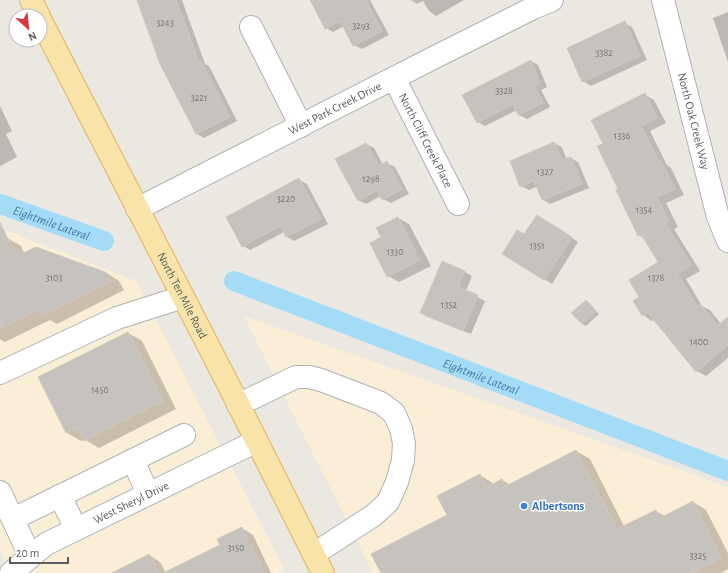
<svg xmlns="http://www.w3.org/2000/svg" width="728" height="573" font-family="'Alegreya Sans',sans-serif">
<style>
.commercial{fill:#faeed6}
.shadow{fill:#0003}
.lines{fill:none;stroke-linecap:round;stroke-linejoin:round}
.canal{stroke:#a4dcf8;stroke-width:20}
.building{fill:#c6c3be;stroke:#cfc9c0}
.minor-casing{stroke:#aeb2b5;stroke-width:24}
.major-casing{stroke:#e6b25f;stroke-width:24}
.minor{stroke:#fff;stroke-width:22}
.major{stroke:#f8e3a9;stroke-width:22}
.shop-dot{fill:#3f7fe0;stroke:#fff;stroke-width:1.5}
.labels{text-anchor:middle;stroke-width:3;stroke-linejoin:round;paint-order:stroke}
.number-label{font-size:10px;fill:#747678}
.street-label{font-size:12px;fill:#595d60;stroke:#fff}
.shop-label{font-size:12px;font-weight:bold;fill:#366cbe;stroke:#fff;text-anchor:start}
.water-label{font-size:13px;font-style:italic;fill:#41799f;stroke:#fff}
</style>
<rect width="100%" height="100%" fill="#ebe8e1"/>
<!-- commercial -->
<path class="commercial" d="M0 228 136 281 284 569 277 573H11L0 550Z
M244 316 728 487V573H373Z"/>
<!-- shadow -->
<path class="shadow" d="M138 0H182L205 64 209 66 237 121 204 138 197 134 161 64Z
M317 0H370L389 35 362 49 354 45 344 26 333 32 326 28Z
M411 0H464L436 16 429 11 423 1 417 4Z
M728 12V62L713 18Z
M625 23 632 27 647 60 591 86 583 81Z
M531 61 538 65 547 87 541 90 550 107 527 119 519 115 517 110 485 126 478 122Z
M645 95 654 100 666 123 650 131 667 165 671 168 684 195 666 203 678 227 674 229 700 271 686 279 702 306 710 310 721 324 728 319V358L706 376 697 371 654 320 652 321 643 315 641 298 659 262 645 239 639 235 620 189 604 144Z
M0 106 12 131 6 134 17 157 0 166Z
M554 143 562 147 567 160 571 158 578 162 589 188 550 204 543 200 538 186 529 190 521 186Z
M366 144 374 148 383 165 387 163 395 167 409 194 391 203 383 199 381 196 366 204 358 200Z
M299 180 307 184 328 224 294 241 287 237 284 232 250 250 243 246Z
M398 218 409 224 431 266 399 282 388 276 382 238Z
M545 220 578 242 552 284 504 253Z
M0 235 7 238 21 246 23 251 26 253 105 272 119 281 124 290 57 324 50 320 5 342 0 339Z
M442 263 465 272 472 276 466 291 485 301 471 334 428 317 421 312Z
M586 301 589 303 599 314 586 326 583 324 573 313Z
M128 333 142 341 176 409 99 448 84 439 81 441 67 433Z
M576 451 590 459 624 526 656 511 665 516 693 502 706 510 728 553V569L721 573H382L448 516 480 475 494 484 502 480 511 485Z
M242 528 253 535 271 573H186L221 546Z
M149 555 160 562 166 573H115Z"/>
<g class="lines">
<!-- canal -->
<g class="canal">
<path id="s1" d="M0 204 104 241"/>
<path id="s2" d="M234 281 728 471"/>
</g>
</g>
<!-- building -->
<path class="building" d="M137 0H176L199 62 201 60 230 117 196 134 160 64Z
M310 0H366L382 31 353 46 340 21 325 29Z
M625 21 640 56 582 82 567 48Z
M531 60 540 83 535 86 543 103 518 115 513 104 477 123 462 95Z
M645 93 657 118 641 126 659 162 661 161 675 189 657 197 669 222 665 223 691 265 677 274 697 306 700 304 718 325 728 317V345L696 372 653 319 648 312 642 316 633 301 639 297 629 280 658 262 641 234 638 236 616 190 618 189 597 146 603 144 591 120Z
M554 142 562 160 571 157 582 184 542 200 534 181 520 187 510 161Z
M366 143 379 166 387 161 402 189 382 200 377 190 358 201 335 159Z
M299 178 321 219 286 237 280 226 242 247 226 217Z
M537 215 572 237 544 280 502 254 517 230 524 234Z
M398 217 420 260 387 277 370 243 381 237 376 228Z
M0 222 13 250 19 248 22 254 36 247 105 272 111 282 42 316 39 310 0 329Z
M442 261 465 271 458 287 478 295 463 331 420 313Z
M586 300 596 311 582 324 571 313Z
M128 332 163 401 84 441 78 428 66 433 38 377Z
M576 450 617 529 656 510 660 518 693 501 721 558 692 573H381L371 554 447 515 437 496 480 474 487 487 502 479 506 486Z
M242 527 264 573H163L220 545 217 539Z
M149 554 159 573H112Z"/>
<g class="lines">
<!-- minor casing -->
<g class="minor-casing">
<g id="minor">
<path id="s3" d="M663 0 718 217 728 241"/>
<path d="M251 27 301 126"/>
<path id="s4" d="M394 78 458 204"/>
<path id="s5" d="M137 209 441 54 533 8 552 0"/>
<path d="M0 373 117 318 183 297"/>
<path d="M238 405 296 377H309L321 380 381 403 394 413 401 429 404 443 403 460 397 482 388 502 374 515 314 554"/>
<path d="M133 460 148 494"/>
<path d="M0 492 30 556"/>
<path d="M60 496 76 529"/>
<path d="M13 519 184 435"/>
<path id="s6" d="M11 573 46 544 257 441"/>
</g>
</g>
<!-- major casing -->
<g class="major-casing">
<g id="major">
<path d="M31 0 39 16"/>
<path id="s7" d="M40 19 227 382 323 573"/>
</g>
</g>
<!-- minor -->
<use href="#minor" class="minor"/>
<!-- major -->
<use href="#major" class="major"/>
</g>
<!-- markers -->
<circle class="shop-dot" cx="524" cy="506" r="4"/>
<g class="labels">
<!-- number labels -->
<g class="number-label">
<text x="165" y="26">3243</text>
<text x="361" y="29">3293</text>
<text x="604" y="56">3382</text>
<text x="504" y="94">3328</text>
<text x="199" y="101">3221</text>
<text x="622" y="139">1336</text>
<text x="545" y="175">1327</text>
<text x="371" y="182">1298</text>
<text x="286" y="202">3220</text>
<text x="644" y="213">1354</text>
<text x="537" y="249">1351</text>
<text x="395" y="255">1330</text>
<text x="54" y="281">3103</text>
<text x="656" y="281">1378</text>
<text x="449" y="308">1352</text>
<text x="699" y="345">1400</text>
<text x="100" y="393">1450</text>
<text x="236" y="551">3150</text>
<text x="698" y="559">3325</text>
</g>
<!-- street labels -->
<g class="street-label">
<text dy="4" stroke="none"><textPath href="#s5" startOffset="222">West Park Creek Drive</textPath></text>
<text dy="4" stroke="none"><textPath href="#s3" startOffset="125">North Oak Creek Way</textPath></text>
<text dy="4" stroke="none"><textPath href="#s4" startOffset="70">North Cliff Creek Place</textPath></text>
<text dy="4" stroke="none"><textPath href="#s7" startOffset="311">North Ten Mile Road</textPath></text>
<text dy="4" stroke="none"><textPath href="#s6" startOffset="140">West Sheryl Drive</textPath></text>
</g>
<!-- shop labels -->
<g class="shop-label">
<text x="532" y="510">Albertsons</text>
</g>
<!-- water labels -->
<g class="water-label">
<text dy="5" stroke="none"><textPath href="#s1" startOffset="55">Eightmile Lateral</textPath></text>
<text dy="5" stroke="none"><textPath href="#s2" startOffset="265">Eightmile Lateral</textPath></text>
</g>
</g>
<!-- north arrow -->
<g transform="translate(28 28) rotate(153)"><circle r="19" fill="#ffffff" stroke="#bdbebf"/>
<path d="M0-3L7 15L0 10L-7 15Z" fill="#db373b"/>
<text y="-6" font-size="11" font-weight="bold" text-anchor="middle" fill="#595d60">N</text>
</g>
<!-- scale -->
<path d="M10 557v6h58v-6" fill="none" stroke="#595d60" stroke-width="2"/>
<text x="16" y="557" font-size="12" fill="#595d60" stroke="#ffffff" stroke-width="3" paint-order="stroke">20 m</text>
</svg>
